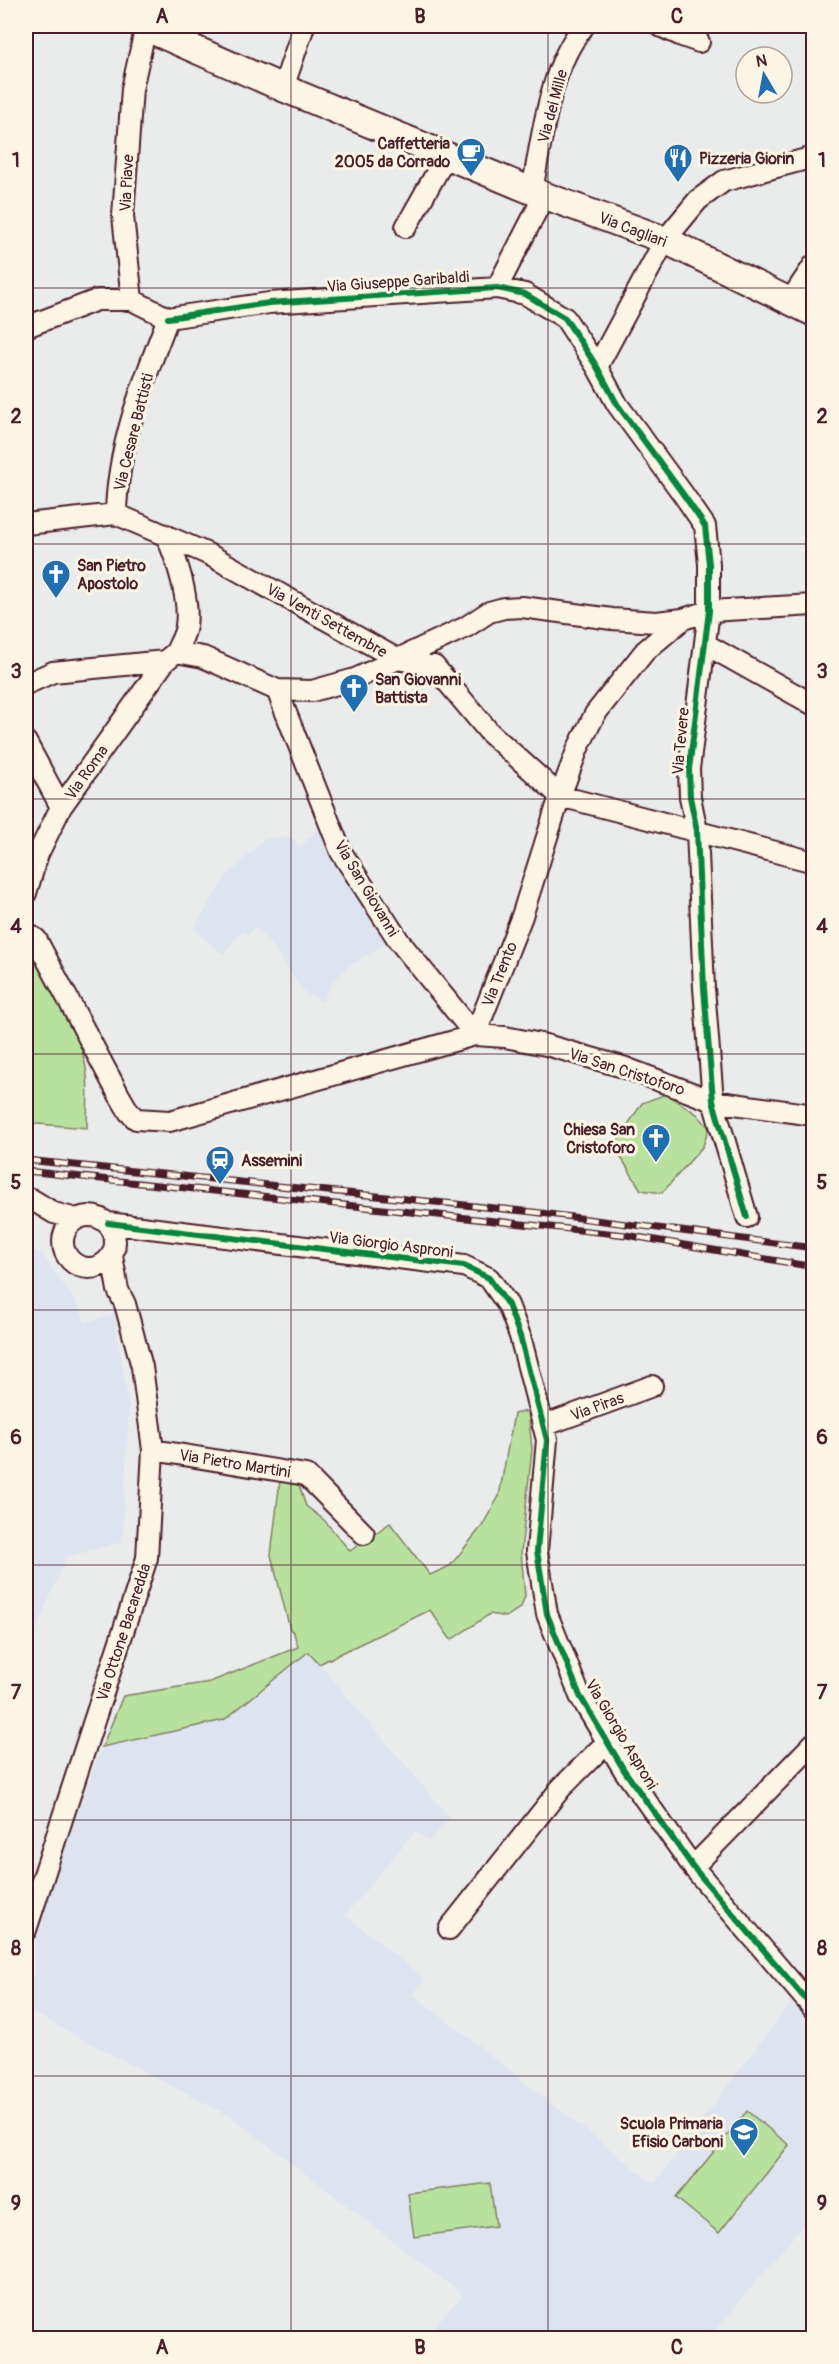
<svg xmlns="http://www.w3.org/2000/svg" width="839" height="2364" font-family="Pangolin,sans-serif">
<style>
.built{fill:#dde4ef}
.green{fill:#b9e19e;stroke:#828064;stroke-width:1.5}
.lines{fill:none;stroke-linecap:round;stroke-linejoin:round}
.minor-casing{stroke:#4a1f2b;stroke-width:24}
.major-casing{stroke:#4a1f2b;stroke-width:30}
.minor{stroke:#fcf5e5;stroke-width:20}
.major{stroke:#fcf5e5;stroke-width:26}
.rail-casing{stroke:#4a1f2b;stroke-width:7}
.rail{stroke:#fcf5e5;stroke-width:4.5;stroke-dasharray:14;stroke-linecap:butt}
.cycleway-casing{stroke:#fcf5e5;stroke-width:10}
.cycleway{stroke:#00873e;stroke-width:6}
.grid{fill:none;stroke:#4a1f2b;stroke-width:1.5;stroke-opacity:0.55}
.labels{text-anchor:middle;stroke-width:6;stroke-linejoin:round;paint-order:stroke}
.street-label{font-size:16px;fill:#4a1f2b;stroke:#fcf5e5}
.poi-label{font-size:16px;font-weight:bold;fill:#4a1f2b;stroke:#fcf5e5;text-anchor:start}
.neatline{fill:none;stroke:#4a1f2b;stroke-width:2}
.grid-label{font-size:20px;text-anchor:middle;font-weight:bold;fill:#4a1f2b}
</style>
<rect width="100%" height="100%" fill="#eaebeb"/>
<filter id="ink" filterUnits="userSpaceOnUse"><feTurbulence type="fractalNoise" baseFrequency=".0167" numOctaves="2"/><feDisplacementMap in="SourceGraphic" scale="12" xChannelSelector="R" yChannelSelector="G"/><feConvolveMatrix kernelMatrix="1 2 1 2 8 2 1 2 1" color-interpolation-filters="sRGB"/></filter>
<g filter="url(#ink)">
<!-- built -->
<path class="built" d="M318 829 322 830 390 941 348 967 334 980 322 1001 304 992 268 940 255 927 248 935 242 931 223 954 193 929 226 877 264 839 292 837 300 847Z
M26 1245 42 1254 75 1301 86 1322 114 1315 129 1408 122 1542 66 1557 26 1655Z
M309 1652 450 1818 429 1841 415 1831 345 1915 425 1979 413 1994 654 2184 791 2002 813 2029V2213L709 2338H423L463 2295 233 2118 26 2009V1982L27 1978 34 1974V1958L32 1955 62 1851 65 1849 71 1829 102 1747 224 1720Z"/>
<!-- green -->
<path class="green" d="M26 947 29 948C49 983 74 1019 84 1059 90 1081 87 1106 87 1128L26 1123Z
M666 1094 697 1114 709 1128 703 1146 662 1193 641 1190 614 1146 642 1103Z
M528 1411 532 1449 521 1552 525 1596 521 1607 506 1617 490 1614 451 1640 430 1610 319 1664 308 1652 224 1720 102 1747 123 1696 210 1682 298 1647 294 1633 290 1629 271 1555 280 1480 299 1485 306 1506 324 1520 350 1551 390 1523 430 1575 450 1566 482 1526 499 1496 514 1414Z
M747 2111 789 2145 719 2233 676 2198Z
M490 2183 496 2226 414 2237 408 2193Z"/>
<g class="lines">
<!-- minor casing -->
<g class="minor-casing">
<path id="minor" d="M660 26 682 36 699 42
M283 88 304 26
M532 191C542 139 549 67 584 26
M406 227 446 156
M497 288 544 196
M132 300 123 216 132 89 146 26
M790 301 814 265
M168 318 269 303 497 288 525 294 565 318 597 367 617 404 683 494 705 526 709 564V611L689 769 690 797 697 831 704 988 713 1101 747 1217
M26 327 97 300H132L168 318
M597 367 665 240 698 200 724 181 814 157
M116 514C117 446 144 380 168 318
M26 524 116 514 208 554 397 659 434 666 490 733 560 796 814 862
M166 535C177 560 190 599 186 626 185 635 179 644 176 652
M705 644 814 705
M26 684 53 672 165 661
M277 690 341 852 399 941 475 1035
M26 742 61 807
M26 893 38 854 61 807 165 661 176 652 203 657 277 690 312 691 355 679 466 627 489 612 504 608 522 607 612 619 656 622 683 619 709 611 814 605
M26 933 36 939 119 1095 129 1112 136 1119 170 1121 475 1035 505 1037 546 1045 623 1067 713 1101 814 1115
M475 1035 522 916 560 796 578 748 595 714 645 651 683 619
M26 1198 31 1199 54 1213 76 1219
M63 1242a26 26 0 1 1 52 0a26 26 0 1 1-52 0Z
M108 1223 464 1266 489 1278 508 1305 520 1336 547 1440 537 1551 547 1614 580 1696 624 1770 693 1867 814 2009
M543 1426 652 1386
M153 1450 306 1475 364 1534
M693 1867 814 1743
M449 1929 561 1788 607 1742
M26 1930 147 1558 153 1450 142 1367 125 1304 118 1290 112 1256"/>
</g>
<!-- major casing -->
<g class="major-casing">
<path id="major" d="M142 26 283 88 532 191 665 240 814 313"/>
</g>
<!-- minor -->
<use href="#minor" class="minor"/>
<!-- major -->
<use href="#major" class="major"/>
<!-- rail casing -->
<g class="rail-casing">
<path id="rail" d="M26 1160 533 1212 814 1248
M26 1171 626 1235 814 1267"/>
</g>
<!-- rail -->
<use href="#rail" class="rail"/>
<!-- cycleway casing -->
<g class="cycleway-casing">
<path id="cycleway" d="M168 318 269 303 497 288 525 294 565 318 597 367 617 404 683 494 705 526 709 564V611L689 769 690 797 697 831 704 988 713 1101 747 1217
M108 1223 464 1266 489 1278 508 1305 520 1336 547 1440 537 1551 547 1614 580 1696 624 1770 693 1867 814 2009"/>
</g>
<!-- cycleway -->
<use href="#cycleway" class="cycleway"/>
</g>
</g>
<!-- grid -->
<path class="grid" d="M291 26V2338M548 26V2338M26 288H814M26 544H814M26 799H814M26 1054H814M26 1310H814M26 1565H814M26 1820H814M26 2076H814"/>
<!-- icons -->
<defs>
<g id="cafe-pin" transform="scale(1.5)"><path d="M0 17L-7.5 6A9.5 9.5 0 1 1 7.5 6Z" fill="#1f6fb2" stroke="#fcf5e5"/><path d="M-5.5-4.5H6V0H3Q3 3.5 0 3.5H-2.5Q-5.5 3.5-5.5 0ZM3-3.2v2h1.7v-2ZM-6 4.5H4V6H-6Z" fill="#fff"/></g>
<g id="restaurant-pin" transform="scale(1.5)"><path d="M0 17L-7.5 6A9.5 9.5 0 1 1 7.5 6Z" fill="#1f6fb2" stroke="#fcf5e5"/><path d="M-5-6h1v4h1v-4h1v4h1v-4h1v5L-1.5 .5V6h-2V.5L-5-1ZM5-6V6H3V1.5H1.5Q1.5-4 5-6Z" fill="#fff"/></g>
<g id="church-pin" transform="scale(1.5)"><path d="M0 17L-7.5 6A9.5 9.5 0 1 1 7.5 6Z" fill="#1f6fb2" stroke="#fcf5e5"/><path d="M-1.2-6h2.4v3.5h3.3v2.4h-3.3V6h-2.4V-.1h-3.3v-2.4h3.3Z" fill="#fff"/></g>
<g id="station-pin" transform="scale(1.5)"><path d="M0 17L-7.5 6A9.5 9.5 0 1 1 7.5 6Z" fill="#1f6fb2" stroke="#fcf5e5"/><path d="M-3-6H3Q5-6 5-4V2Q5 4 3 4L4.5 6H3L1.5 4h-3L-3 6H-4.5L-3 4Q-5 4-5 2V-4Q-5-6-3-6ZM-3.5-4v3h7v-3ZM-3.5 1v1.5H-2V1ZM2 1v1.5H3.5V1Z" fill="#fff"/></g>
<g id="school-pin" transform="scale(1.5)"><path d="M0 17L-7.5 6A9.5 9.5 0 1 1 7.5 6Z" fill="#1f6fb2" stroke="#fcf5e5"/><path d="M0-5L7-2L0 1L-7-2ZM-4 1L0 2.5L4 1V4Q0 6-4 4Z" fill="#fff"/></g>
</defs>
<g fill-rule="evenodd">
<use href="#cafe-pin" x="471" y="152"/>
<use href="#restaurant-pin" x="678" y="158"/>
<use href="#church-pin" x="56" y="574"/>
<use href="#church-pin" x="354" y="688"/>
<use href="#church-pin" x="656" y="1138"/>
<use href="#station-pin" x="220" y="1160"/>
<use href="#school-pin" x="744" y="2132"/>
</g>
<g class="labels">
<!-- street labels -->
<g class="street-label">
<text transform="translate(552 106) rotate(-75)" y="6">Via dei Mille</text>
<text transform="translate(126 183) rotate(-87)" y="6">Via Piave</text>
<text transform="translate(633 229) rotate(21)" y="6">Via Cagliari</text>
<text transform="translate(398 281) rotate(-4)" y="6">Via Giuseppe Garibaldi</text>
<text transform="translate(133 432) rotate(-76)" y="6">Via Cesare Battisti</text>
<text transform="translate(327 620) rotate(29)" y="6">Via Venti Settembre</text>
<text transform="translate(680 741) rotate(-85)" y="6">Via Tevere</text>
<text transform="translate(86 772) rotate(-55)" y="6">Via Roma</text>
<text transform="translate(367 888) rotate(59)" y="6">Via San Giovanni</text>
<text transform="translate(499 974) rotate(-68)" y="6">Via Trento</text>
<text transform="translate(627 1071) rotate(18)" y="6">Via San Cristoforo</text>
<text transform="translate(391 1244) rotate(7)" y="6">Via Giorgio Asproni</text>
<text transform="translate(597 1406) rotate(-20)" y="6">Via Piras</text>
<text transform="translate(235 1463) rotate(9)" y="6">Via Pietro Martini</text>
<text transform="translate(123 1632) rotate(-72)" y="6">Via Ottone Bacaredda</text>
<text transform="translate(622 1734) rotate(59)" y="6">Via Giorgio Asproni</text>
</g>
<!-- poi labels -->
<g class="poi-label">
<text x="450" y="149" text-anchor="end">Caffetteria<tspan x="450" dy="18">2005 da Corrado</tspan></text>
<text x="699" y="164">Pizzeria Giorin</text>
<text x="77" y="571">San Pietro<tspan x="77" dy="18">Apostolo</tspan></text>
<text x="375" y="685">San Giovanni<tspan x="375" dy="18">Battista</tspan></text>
<text x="635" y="1135" text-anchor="end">Chiesa San<tspan x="635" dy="18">Cristoforo</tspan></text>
<text x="241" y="1166">Assemini</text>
<text x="723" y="2129" text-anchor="end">Scuola Primaria<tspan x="723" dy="18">Efisio Carboni</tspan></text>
</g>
</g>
<!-- margin -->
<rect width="839" height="2364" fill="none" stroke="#fcf5e5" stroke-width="66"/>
<!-- north arrow -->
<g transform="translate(764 75) rotate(350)"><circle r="28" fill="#fcf5e5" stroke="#b59f9b" stroke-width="1.5"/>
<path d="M0-4.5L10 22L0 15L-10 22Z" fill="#1f6fb2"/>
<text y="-9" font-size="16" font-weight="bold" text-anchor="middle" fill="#4a1f2b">N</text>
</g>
<rect x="33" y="33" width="773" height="2298" class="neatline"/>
<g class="grid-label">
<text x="162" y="23">A</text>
<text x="420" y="23">B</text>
<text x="677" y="23">C</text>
<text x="16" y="167">1</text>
<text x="822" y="167">1</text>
<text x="16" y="423">2</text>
<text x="822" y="423">2</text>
<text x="16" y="678">3</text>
<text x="822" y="678">3</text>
<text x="16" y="933">4</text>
<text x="822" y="933">4</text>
<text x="16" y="1189">5</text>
<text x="822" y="1189">5</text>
<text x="16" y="1444">6</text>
<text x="822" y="1444">6</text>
<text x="16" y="1699">7</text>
<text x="822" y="1699">7</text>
<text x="16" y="1955">8</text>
<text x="822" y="1955">8</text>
<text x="16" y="2210">9</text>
<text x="822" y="2210">9</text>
<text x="162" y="2354">A</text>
<text x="420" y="2354">B</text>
<text x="677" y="2354">C</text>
</g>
</svg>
